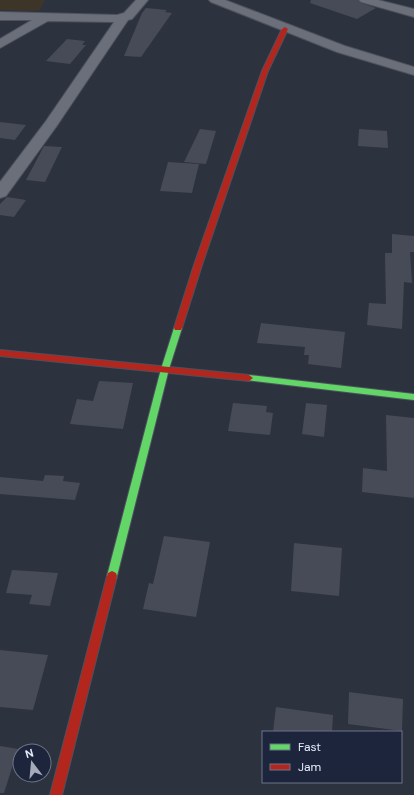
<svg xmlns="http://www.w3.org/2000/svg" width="414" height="795" font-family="'DM Sans',sans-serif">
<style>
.industrial{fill:#3e3529}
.building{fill:#474b57}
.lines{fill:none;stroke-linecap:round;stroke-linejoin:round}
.street-casing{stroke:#4c515d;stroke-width:2}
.fast-casing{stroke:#4c515d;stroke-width:2}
.jam-casing{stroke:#4c515d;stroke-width:2}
.street{fill:#6b6f7a;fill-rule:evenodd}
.fast{fill:#63d668;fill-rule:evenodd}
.jam{fill:#b3261e;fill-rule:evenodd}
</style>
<rect width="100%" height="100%" fill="#2d323f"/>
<!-- industrial -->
<path class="industrial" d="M0 0H45L39 11 0 10Z"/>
<!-- building -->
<path class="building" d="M311 0H358L361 3 376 8 357 19 310 3Z
M146 8 167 10 165 12 172 13 141 57 124 56 142 13Z
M67 39 85 41 82 45H86L70 64 46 61Z
M0 122 26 125 15 140 0 138Z
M200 129 216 131 206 164 184 162Z
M359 129 387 131 388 148 358 146Z
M44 146 62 147 45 182 26 180Z
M168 162 199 164 192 193 160 191Z
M7 197 26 200 14 217 0 215V204Z
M392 234 414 236V252H410L412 283 404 282 402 329 367 325 369 303 386 304 385 253H392Z
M261 323 345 332 341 368 308 364 309 355H304L305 347 257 343Z
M99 381 133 383 123 429 70 424 77 399 93 401Z
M233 403 267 406 266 412 273 413 270 435 228 431Z
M306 403 327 405 324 437 302 434Z
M386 415 414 418V498L362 492 363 468 387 471Z
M45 475 64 476 63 481 80 483 75 500 0 494V477L43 481Z
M164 536 210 542 196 617 143 609 149 583 153 584Z
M294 543 342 548 339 596 291 591Z
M12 570 58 573 50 606 29 604 32 595 6 593Z
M0 650 48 655 33 710 0 707Z
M349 692 403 699 402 731 348 724Z
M276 707 333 715 332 732H273Z
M0 746 18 749 4 793H0Z"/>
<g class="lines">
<!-- street casing -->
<g class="street-casing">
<path id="street" d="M136 0H148L132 19 128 20 56 127 6 196 0 198V182L46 121 114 22 48 21 0 48V39L32 20H0V12L117 15 124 13Z
M209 0H225L345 46 414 67V75L337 52 211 2Z
M359 0H378L414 9V17L361 2Z"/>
</g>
<!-- fast casing -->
<g class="fast-casing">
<path id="fast" d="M178 325 182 328 169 369 117 576 116 579 112 581 108 579 107 576 161 369 174 328Z
M249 375 414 394V400L246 380 245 378 246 376Z"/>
</g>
<!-- jam casing -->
<g class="jam-casing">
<path id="jam" d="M285 27 288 29 268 71 202 265 182 328 181 330H175L174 328 194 265 262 71 282 29Z
M0 350 249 375 253 378 249 381 0 356Z
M112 571 116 573 117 576 62 795H50L107 576 108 573Z"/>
</g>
<!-- street -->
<use href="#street" class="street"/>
<!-- fast -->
<use href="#fast" class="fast"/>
<!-- jam -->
<use href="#jam" class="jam"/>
</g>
<!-- legend -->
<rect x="262" y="731" width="140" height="52" fill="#1c253b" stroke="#6c7588"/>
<rect x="270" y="744" width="20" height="6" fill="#63d668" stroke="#6c7588"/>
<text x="298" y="751" font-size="12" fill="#e5ecfb">Fast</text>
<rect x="270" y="764" width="20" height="6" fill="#b3261e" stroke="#6c7588"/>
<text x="298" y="771" font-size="12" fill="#e5ecfb">Jam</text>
<!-- north arrow -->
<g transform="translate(32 763) rotate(344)"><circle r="19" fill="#1c253b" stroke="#6c7588"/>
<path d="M0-3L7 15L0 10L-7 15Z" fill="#a5abb9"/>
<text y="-6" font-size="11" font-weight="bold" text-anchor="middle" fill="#e5ecfb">N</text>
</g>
</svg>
